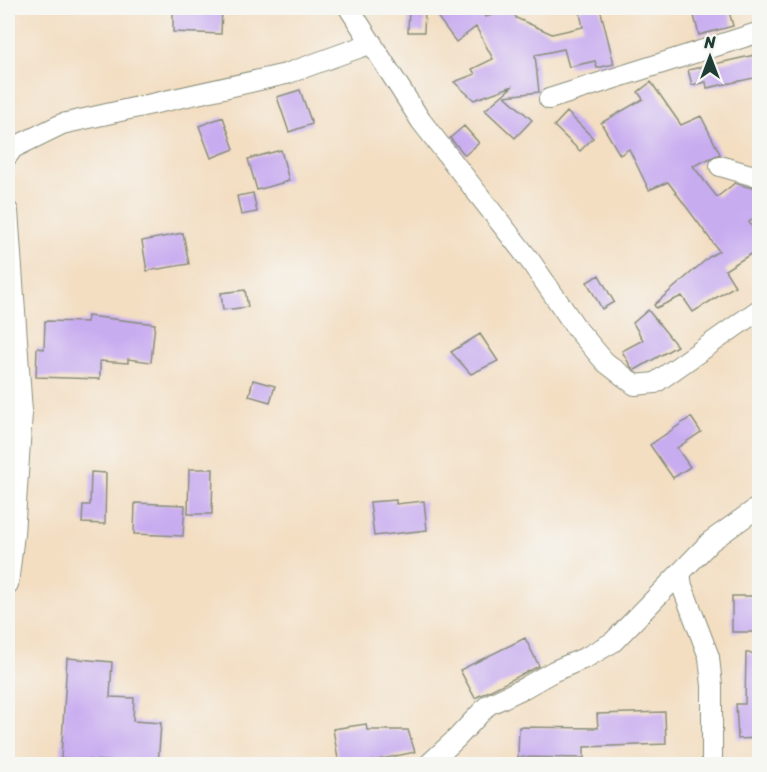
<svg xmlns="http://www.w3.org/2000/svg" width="767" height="772" font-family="Sriracha,sans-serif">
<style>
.building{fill:#c8acf0}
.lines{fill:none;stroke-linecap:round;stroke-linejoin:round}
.street-casing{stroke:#898e7b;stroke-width:22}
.street{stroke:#fff;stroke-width:20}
</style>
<rect width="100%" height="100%" fill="#f6f6f2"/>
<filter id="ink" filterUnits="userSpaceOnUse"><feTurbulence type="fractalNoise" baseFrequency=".0167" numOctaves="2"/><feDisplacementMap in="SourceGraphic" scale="12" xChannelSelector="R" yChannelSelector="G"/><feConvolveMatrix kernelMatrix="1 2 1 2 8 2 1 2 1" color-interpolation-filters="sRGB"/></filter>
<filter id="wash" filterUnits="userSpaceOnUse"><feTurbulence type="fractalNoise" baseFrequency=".008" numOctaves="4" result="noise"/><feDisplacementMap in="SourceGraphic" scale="24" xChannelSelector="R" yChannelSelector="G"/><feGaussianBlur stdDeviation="1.35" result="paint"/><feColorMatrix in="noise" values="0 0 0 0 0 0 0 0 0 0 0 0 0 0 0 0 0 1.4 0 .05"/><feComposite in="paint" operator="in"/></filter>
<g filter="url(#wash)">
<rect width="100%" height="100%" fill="#f3dec2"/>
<g id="blocks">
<!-- building -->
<path class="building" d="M173 8H222L221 34 173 32Z
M409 8H425L424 32H408Z
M431 8H479L486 17 513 9 516 18 552 34 583 27 579 8H600L614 64 597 68 595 61 569 67 564 49 535 55 539 92 505 96 532 120 515 138 485 110 513 86 474 100 454 82 475 74 472 69 493 59 476 27 456 42Z
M692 8H728L733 26 699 35Z
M759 54V77L707 88 706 82 692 85 688 70Z
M651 82 681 125 701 116 720 154 693 166 717 197 735 183 748 187H755L759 192V214L749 222 759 238V249L725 270 735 286 693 312 682 296 656 308 654 305 709 257 719 251 668 182 649 190 629 149 620 155 601 123 643 99 638 92Z
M300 90 312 124 289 132 277 97Z
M567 112 593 138 580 151 554 126Z
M223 117 234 149 211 158 199 126Z
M464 126 479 143 465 155 450 138Z
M281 150 289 181 257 190 248 159Z
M253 193 257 212 241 215 237 196Z
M183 233 189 264 147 271 142 241Z
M599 275 614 302 602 309 587 282Z
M245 290 248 307 223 310 221 293Z
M648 310 677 346 635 370 631 367 622 351 643 340 633 323Z
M88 316 155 324 151 362 128 359V363L100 361V379L36 377 37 348 44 349 45 321 87 322Z
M480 334 498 361 471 374 451 352Z
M253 380 275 386 270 402 249 396Z
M691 417 701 432 677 448 690 467 673 478 650 445Z
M189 469H213L212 514H188Z
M91 472 106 473 105 524 82 523 83 505H90Z
M396 500V504L424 501 427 530 374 536 370 502Z
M135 503 185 505 183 536 134 534Z
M732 596H759V632H732Z
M525 638 539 666 475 698 460 670Z
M746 653H759V738L738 739 736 704H745Z
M67 658 112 662 110 697 134 698 133 721 161 723 158 765H135V763L61 758Z
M665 712 666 744 584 747V758L518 757 519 727 598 728 597 714Z
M366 724 367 730H408L415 752 372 761 373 765H339L333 729Z"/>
</g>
</g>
<g filter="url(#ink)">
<use href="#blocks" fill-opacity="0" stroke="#898e7b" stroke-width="1.5"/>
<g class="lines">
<!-- street casing -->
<g class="street-casing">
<path id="street" d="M349 8 421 121 531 262 577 329 605 362 635 385 655 383 760 309
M549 99 760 32
M8 155 13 148 62 124 286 74 372 43
M720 166 751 175 760 174
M8 211 22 412 14 534 8 584
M680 573 682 586 709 657 712 686V764
M429 764 457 738 488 705 524 688 554 671 587 657 613 642 711 541 760 506"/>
</g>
<!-- street -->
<use href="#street" class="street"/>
</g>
</g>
<!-- margin -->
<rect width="767" height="772" fill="none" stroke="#f6f6f2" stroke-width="30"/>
<!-- north arrow -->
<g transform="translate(710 57)" stroke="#f6f6f2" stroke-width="4.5" paint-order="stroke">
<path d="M0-4.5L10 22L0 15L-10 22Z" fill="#1f3d34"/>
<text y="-9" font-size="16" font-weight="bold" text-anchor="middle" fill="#1f3d34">N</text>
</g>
</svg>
